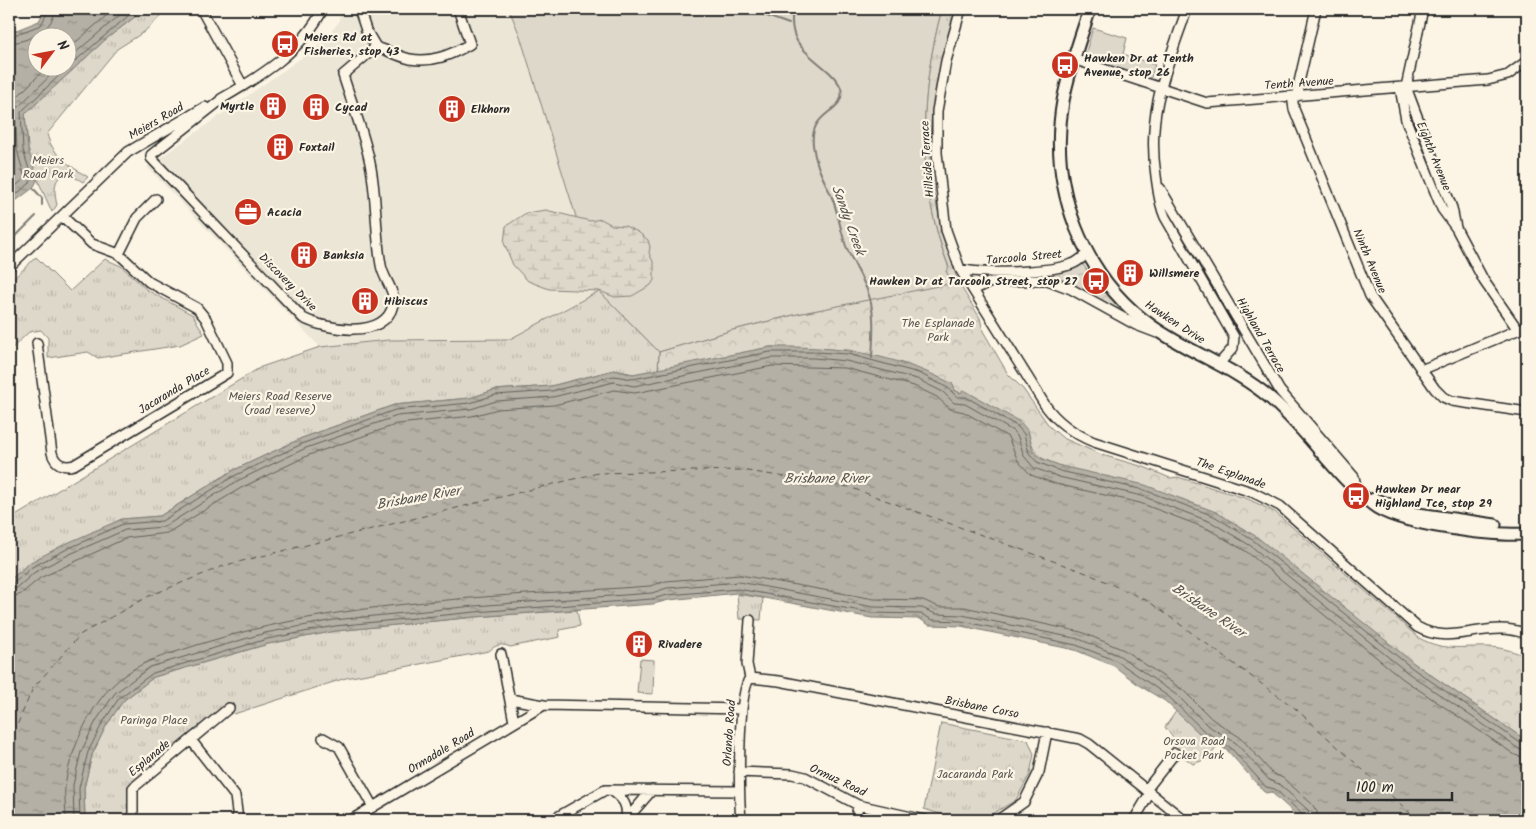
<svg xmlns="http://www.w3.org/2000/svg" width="1536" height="829" font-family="Kalam,sans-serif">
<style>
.built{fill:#ece6d7}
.grass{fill:#ded8ca;stroke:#84827a}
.forest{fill:url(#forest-crowns);stroke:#84827a}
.wetland{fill:url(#wetland-marsh);stroke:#84827a}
.park{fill:url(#park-tufts);stroke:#84827a}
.water{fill:url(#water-ripples);stroke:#7d7b74;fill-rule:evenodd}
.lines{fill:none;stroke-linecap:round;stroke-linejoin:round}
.shore{stroke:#62605c;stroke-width:1}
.stream{stroke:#7d7b74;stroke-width:2}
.ferry{stroke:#545350;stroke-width:1;stroke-dasharray:6 5;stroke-linecap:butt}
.minor-casing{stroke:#2b2b2b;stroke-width:12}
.major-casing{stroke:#2b2b2b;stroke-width:15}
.minor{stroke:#fcf5e5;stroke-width:9}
.major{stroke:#fcf5e5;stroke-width:11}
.labels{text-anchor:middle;stroke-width:4.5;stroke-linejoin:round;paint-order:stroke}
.poi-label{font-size:12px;font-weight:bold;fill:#2b2b2b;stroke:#fcf5e5;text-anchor:start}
.street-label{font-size:12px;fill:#2b2b2b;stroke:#fcf5e5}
.park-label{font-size:12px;fill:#585653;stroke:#fcf5e5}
.water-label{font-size:14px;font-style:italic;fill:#545350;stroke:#fcf5e5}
</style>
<defs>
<pattern id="forest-crowns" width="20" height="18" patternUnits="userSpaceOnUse" patternTransform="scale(1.25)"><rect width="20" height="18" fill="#ded8ca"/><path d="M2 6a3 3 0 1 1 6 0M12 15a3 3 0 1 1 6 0" fill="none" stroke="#bfbaae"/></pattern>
<pattern id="wetland-marsh" width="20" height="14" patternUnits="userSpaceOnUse" patternTransform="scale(1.25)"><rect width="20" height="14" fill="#ded8ca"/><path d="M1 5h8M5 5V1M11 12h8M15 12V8" fill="none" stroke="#bfbaae"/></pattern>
<pattern id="park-tufts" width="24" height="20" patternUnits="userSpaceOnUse" patternTransform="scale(1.25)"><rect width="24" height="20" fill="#ded8ca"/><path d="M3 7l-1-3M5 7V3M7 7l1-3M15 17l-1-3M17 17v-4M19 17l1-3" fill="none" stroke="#bfbaae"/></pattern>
<pattern id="water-ripples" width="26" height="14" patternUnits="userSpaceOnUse" patternTransform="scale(1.25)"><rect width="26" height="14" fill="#b4b0a5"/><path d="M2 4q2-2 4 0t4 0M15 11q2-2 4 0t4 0" fill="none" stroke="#938f87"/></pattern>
</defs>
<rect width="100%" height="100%" fill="#fcf5e5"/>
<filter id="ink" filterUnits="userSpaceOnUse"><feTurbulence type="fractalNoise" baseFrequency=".02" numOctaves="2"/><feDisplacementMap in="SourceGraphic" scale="10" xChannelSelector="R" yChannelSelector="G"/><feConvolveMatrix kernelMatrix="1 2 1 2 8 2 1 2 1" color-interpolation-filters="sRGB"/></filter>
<g filter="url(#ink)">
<!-- built -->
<path class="built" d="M340 9H509L520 36 599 291 510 339 389 340 320 347 147 167 321 44 339 22Z"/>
<!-- grass -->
<path class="grass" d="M509 9H942C919 95 916 184 949 268L946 271 953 284 798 314 733 330 659 352 599 291 520 36Z
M1093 28 1127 38 1123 54 1155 65 1150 80 1088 59 1085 55Z
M640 659 654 660 653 694 637 693Z"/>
<!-- forest -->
<path class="forest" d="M1082 263C1097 286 1115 302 1135 320L1054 276 980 281 977 276 1073 268Z
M958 282 980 318 983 331 1008 374 1023 389 1050 427 1063 438 1102 455 1144 467 1170 478 1178 477 1248 499 1275 512 1419 638C1445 652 1460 646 1488 647 1502 647 1514 652 1527 656V741L1415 664 1061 466C1037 457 1035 457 1028 431L955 390 877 357 849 350 770 347 658 370 659 352 733 330 798 314Z"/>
<!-- wetland -->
<path class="wetland" d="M546 210 590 221 601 219 612 225 625 226 638 232 648 240 650 247 649 253 654 264V280L651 285 632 296 615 297 599 291 549 289 528 281 513 265 504 243 506 226 526 213Z"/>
<!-- park -->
<path class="park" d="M101 9H164L165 12 144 32 117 49 47 134C52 155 70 166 88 177L83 182C58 166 51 181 57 205L52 212 33 169 28 149 25 114 105 40 136 16 133 11Z
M942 9H957C943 54 930 99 930 147 930 193 945 239 958 282L953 284 946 271 949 267C916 184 919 95 942 9Z
M36 257 70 291 105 259 121 266 147 290 193 315 204 334 180 345 98 358 88 352 48 358V338L41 330 29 332 9 351V283Z
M599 291 659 352 658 370 633 374 614 370 551 386 494 390 470 398 394 405 302 438 232 471 160 516 122 519 29 563 9 581V520L261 367 320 347 389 340 510 339Z
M737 594 763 598 761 620 739 619Z
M577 610 580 626 559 630 560 637 510 647C502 643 495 645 489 651L346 678 234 714 227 705 129 787V820H85L84 788 92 755 106 726 123 701 154 677 268 644 336 631 475 617Z
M1177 710 1200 734 1218 745 1209 758 1193 764 1172 748 1176 742 1165 727Z
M941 723 1028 740 1034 754 1030 774 1016 800 982 820H959L924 809Z"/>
<!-- water -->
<path class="water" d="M45 9 133 11 136 16 105 40 25 114 28 149 38 179 33 188 9 206V33L39 21ZM38 38H68V68H38Z
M770 347C838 346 892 353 953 384L955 390 960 393 964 390 1020 422 1028 431 1033 451 1040 458 1061 466 1145 485 1216 512 1257 537 1415 664 1527 741V820H1302L1271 792 1266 793 1263 791 1228 751 1200 734 1165 701 1140 686 1114 666 1075 650 961 626 929 625 920 619 872 618 737 593 669 600 653 604 475 617 336 631 268 644 154 677 123 701 106 726 92 755 84 788 85 820H9V581L29 563 65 544 122 519 160 516 232 471 302 438 394 405 470 398 494 390 551 386 614 370 633 374Z"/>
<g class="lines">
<!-- shore -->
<path class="shore" d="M9 37 41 25 49 9
M9 43C28 42 54 30 55 9
M68 49 114 9
M68 59 121 14V9
M68 67 128 16V9
M9 105 46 68
M9 192 25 178 17 150 15 110 58 68
M9 200 29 184 32 179 23 150 21 112 67 68
M9 584 14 583 32 567 67 549 123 524 162 521 234 476 304 443 395 410 470 403 495 395 552 391 614 376 633 379 770 352H815L848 354 919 373 948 388 957 397H966L1017 426 1024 434 1029 453 1037 462 1060 471 1144 490 1214 516 1254 541 1412 668 1522 744 1527 745
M9 590 17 588 35 572 70 554 125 530 164 527 237 481 306 448 397 416 471 409 496 401 553 397 614 382 634 386 771 358H814L846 361 917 379 943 392 954 403 965 404 1013 431 1018 437 1024 456 1034 468 1059 477 1142 496 1211 522 1251 546 1408 673 1519 749 1527 751
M9 598 21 594 40 578 126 538 167 533 241 488 309 455 398 424 472 416 498 409 554 405 614 390 635 393 772 366 845 368 914 386 937 397 950 409 964 412 1008 437 1018 461 1031 475 1056 484 1140 503 1208 529 1247 552 1403 679 1515 755 1527 759
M66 820C66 809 64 797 65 786 69 755 88 710 110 688 138 660 162 657 197 645 343 599 499 597 650 586L666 581 740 575 874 599 923 600 939 607H964L1081 632 1124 650 1183 690 1212 719 1241 738 1272 773 1283 778 1312 804 1317 812 1318 820
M74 820 73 785 81 752 96 721 115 693 150 667 265 633 334 620 474 606 652 593 667 588 739 582 873 607 922 608 936 614 962 615 1079 639 1120 656 1178 696 1207 725 1236 743 1269 780 1279 784 1308 810 1311 820
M80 820 79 788 88 752 102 724 119 698 153 673 267 639 335 626 475 612 652 599 668 595 738 589 872 613 921 614 933 620 961 621 1076 645 1117 661 1169 697 1203 730 1231 748 1266 787 1275 789 1303 815 1305 820"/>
<!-- stream -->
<path class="stream" d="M747 9 789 24
M793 9C787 44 807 52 830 73 834 77 839 82 841 88 847 114 809 109 813 145 815 164 823 178 831 195 838 211 840 229 846 246 852 261 861 275 867 290 876 312 873 336 872 358
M33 188 42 198V205
M9 243 36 216"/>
<!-- ferry -->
<path class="ferry" d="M9 744 33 688 81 634 149 596 226 565 598 473 741 470 849 487 1089 574 1148 601 1296 709 1418 820"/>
<!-- minor casing -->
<g class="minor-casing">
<path id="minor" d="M201 9 243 86
M359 9 366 30 376 47
M961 9 946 61 937 111V153L946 230 960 269 1045 405C1058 423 1074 434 1094 442L1252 492 1280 506 1417 627C1445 643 1471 629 1500 629 1509 629 1519 631 1527 634
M1187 9C1167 68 1146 112 1156 176 1158 190 1159 204 1165 217L1234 337 1233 348 1218 365
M376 47C387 50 398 56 410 59 432 63 451 55 470 44L458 9
M1073 59 1207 103 1488 80 1508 75 1527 61
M1406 87 1452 208 1456 228
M1406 87 1423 9
M1400 88 1406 120 1442 209 1456 228 1484 281 1518 330
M226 96 151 155V158L303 318C326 330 385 340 393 305 396 290 383 279 381 265 375 232 377 196 370 163 364 133 352 104 343 75L376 47
M1292 96 1294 109 1370 296 1435 389 1443 397 1452 401 1527 412
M1298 96 1299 82 1316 9
M221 99C261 76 302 51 323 9
M1160 188 1280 391 1354 477 1357 490
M119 254 137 218 156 199
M9 267 128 152 205 107
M960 269C981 275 1052 272 1072 264 1078 262 1083 257 1088 253
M973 290 991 282 1047 280 1071 289 1136 325 1157 333
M37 343 52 453C55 464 64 468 74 465L227 373V363L206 319 197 308 149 282 119 254 92 244 62 216
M1421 370 1527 326
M750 620 747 664 750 678
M501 654 514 722
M750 678 779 681 1080 739 1089 744 1184 820
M510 699 544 705
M323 738 339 747 373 807
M191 740 235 796 238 820
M739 772 792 774 805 777 858 805 925 820
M611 790C624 799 628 805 626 820
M1146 790 1175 753
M133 820V788L229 708
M351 820 544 705 742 709
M552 820 605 790 739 791
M626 820 652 790
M741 820C739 797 737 693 750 678
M856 820 858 805
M998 820 1024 802 1039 772 1047 732
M1134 820 1150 793"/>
</g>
<!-- major casing -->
<g class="major-casing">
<path id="major" d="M1090 9C1080 39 1069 69 1063 101 1048 186 1082 277 1153 327 1190 353 1235 368 1269 397 1307 429 1333 473 1372 504 1397 525 1493 536 1527 534
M1374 499 1411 513 1495 525"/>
</g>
<!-- minor -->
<use href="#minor" class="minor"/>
<!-- major -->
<use href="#major" class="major"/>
</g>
</g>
<!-- icons -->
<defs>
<g id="bus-disc" transform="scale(1.4375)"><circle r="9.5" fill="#c8321e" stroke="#fcf5e5"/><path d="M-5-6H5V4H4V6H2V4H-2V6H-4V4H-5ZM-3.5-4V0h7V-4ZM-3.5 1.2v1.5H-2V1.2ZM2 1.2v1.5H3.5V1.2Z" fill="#fff"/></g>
<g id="building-disc" transform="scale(1.4375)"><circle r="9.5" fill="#c8321e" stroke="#fcf5e5"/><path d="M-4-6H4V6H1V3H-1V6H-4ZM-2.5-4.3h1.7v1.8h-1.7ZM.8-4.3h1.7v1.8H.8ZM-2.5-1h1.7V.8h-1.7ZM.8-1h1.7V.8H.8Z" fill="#fff"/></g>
<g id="office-disc" transform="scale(1.4375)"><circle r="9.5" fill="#c8321e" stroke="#fcf5e5"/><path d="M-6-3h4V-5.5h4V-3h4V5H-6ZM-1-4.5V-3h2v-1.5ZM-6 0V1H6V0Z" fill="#fff"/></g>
</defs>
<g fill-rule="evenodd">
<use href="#bus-disc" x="285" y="44"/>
<use href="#bus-disc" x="1065" y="65"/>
<use href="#building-disc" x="273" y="106"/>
<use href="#building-disc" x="316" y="107"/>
<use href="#building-disc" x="452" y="109"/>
<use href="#building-disc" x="280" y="147"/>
<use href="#office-disc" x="248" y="212"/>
<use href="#building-disc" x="304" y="255"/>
<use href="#building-disc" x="1130" y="273"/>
<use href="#bus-disc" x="1096" y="281"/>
<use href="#building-disc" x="365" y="301"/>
<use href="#bus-disc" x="1356" y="496"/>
<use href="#building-disc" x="639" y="644"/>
</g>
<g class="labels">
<!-- poi labels -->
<g class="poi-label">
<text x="304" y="41">Meiers Rd at<tspan x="304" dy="14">Fisheries, stop 43</tspan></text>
<text x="1084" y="62">Hawken Dr at Tenth<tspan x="1084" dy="14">Avenue, stop 26</tspan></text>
<text x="254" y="110" text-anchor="end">Myrtle</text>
<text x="335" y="111">Cycad</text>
<text x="471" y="113">Elkhorn</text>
<text x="299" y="151">Foxtail</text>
<text x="267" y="216">Acacia</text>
<text x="323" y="259">Banksia</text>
<text x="1149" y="277">Willsmere</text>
<text x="1077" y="285" text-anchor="end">Hawken Dr at Tarcoola Street, stop 27</text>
<text x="384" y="305">Hibiscus</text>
<text x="1375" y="493">Hawken Dr near<tspan x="1375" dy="14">Highland Tce, stop 29</tspan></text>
<text x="658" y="648">Rivadere</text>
</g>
<!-- street labels -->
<g class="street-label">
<text transform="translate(1299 83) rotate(-4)" y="4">Tenth Avenue</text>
<text transform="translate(156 121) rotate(-30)" y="4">Meiers Road</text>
<text transform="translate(1434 156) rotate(68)" y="4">Eighth Avenue</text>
<text transform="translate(927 159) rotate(-94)" y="4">Hillside Terrace</text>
<text transform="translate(1024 257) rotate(-5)" y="4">Tarcoola Street</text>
<text transform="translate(1370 261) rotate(67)" y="4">Ninth Avenue</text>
<text transform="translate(288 282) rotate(45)" y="4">Discovery Drive</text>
<text transform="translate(1175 322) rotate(33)" y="4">Hawken Drive</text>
<text transform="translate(1261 335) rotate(60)" y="4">Highland Terrace</text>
<text transform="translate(174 390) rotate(-31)" y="4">Jacaranda Place</text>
<text transform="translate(1231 473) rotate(19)" y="4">The Esplanade</text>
<text transform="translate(982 707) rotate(11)" y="4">Brisbane Corso</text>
<text transform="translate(729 733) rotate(-86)" y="4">Orlando Road</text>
<text transform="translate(441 751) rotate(-31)" y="4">Ormadale Road</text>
<text transform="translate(149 758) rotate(-40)" y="4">Esplanade</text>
<text transform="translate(838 780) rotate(25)" y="4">Ormuz Road</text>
</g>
<!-- park labels -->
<g class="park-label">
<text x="48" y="164">Meiers<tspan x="48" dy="14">Road Park</tspan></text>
<text x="938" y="327">The Esplanade<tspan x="938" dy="14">Park</tspan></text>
<text x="280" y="400">Meiers Road Reserve<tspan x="280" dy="14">(road reserve)</tspan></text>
<text x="154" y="724">Paringa Place</text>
<text x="1194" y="745">Orsova Road<tspan x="1194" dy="14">Pocket Park</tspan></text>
<text x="975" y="778">Jacaranda Park</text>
</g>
<!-- water labels -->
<g class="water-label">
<text transform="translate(849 220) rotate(70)" y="5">Sandy Creek</text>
<text x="826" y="483">Brisbane River</text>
<text transform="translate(418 497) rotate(-10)" y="5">Brisbane River</text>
<text transform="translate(1209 610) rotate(34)" y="5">Brisbane River</text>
</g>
</g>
<!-- margin -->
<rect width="1536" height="829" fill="none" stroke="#fcf5e5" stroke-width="30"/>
<rect x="15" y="15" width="1506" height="799" fill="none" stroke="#2b2b2b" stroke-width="2" filter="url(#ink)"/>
<!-- north arrow -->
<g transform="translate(52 52) rotate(58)"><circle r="24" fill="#fcf5e5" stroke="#a8a49b"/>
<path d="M0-4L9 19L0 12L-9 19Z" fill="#c8321e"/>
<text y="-8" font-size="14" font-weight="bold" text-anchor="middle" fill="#2b2b2b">N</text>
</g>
<!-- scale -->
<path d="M1348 792v8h104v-8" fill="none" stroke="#2b2b2b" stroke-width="2.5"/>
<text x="1356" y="792" font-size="15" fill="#2b2b2b" stroke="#fcf5e5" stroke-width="4" paint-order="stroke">100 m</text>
</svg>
